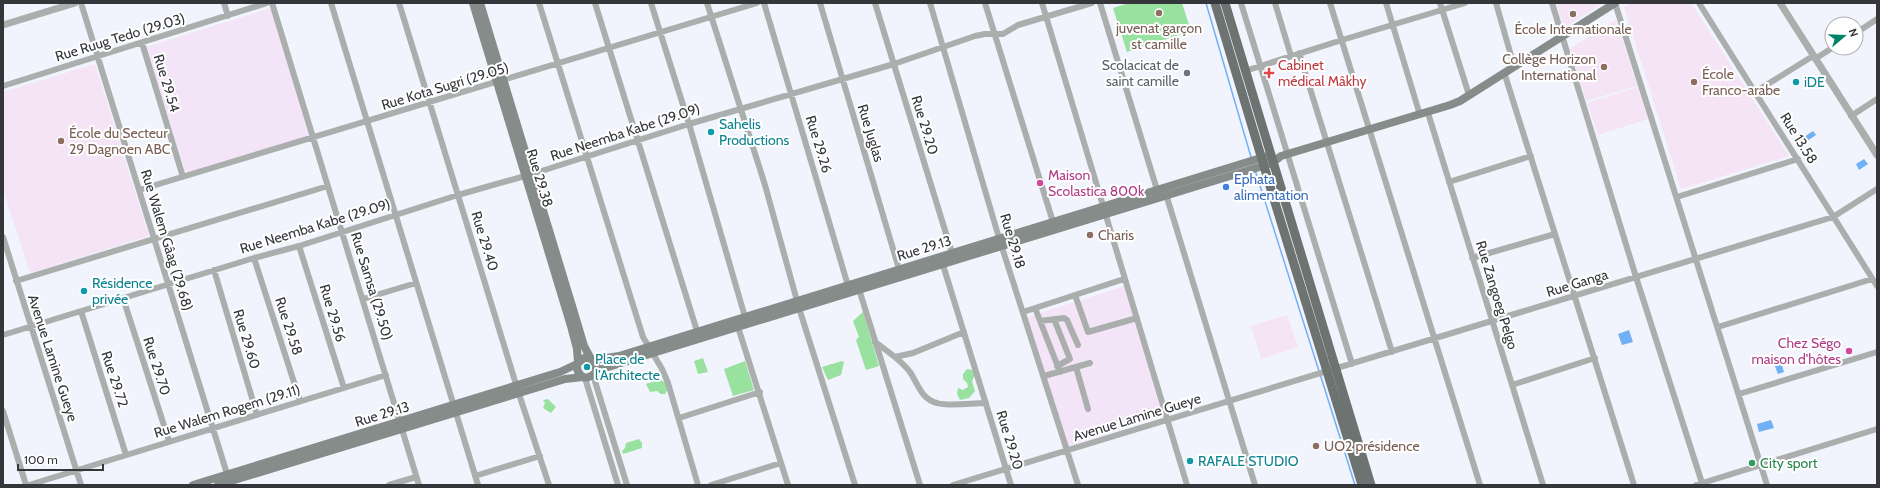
<svg xmlns="http://www.w3.org/2000/svg" width="1880" height="488" font-family="Cabin,sans-serif">
<style>
.commercial{fill:#f4e4f7}
.education{fill:#f4e4f6}
.green{fill:#98e19e}
.water{fill:#70b0f7}
.lines{fill:none;stroke-linecap:round;stroke-linejoin:round}
.stream{stroke:#70b0f7;stroke-width:1.5}
.minor{stroke:#aaaeac;stroke-width:6}
.tertiary{stroke:#aaaeac;stroke-width:7}
.secondary{stroke:#868c89;stroke-width:8}
.primary{stroke:#6d7370;stroke-width:9}
.education-dot{fill:#8d6e63;stroke:#fff;stroke-width:1.5}
.worship-dot{fill:#6b7280;stroke:#fff;stroke-width:1.5}
.health-dot{fill:#e0444e;stroke:#fff;stroke-width:1.5}
.culture-dot{fill:#0f9aa8;stroke:#fff;stroke-width:1.5}
.hotel-dot{fill:#d1479c;stroke:#fff;stroke-width:1.5}
.shop-dot{fill:#3f7fe0;stroke:#fff;stroke-width:1.5}
.leisure-dot{fill:#2e9e5b;stroke:#fff;stroke-width:1.5}
.labels{text-anchor:middle;stroke-width:4;stroke-linejoin:round;paint-order:stroke}
.education-label{font-size:14px;fill:#785e54;stroke:#fff;text-anchor:start}
.street-label{font-size:14px;fill:#343639;stroke:#fff}
.worship-label{font-size:14px;fill:#5b616d;stroke:#fff;text-anchor:end}
.health-label{font-size:14px;fill:#be3a42;stroke:#fff;text-anchor:start}
.culture-label{font-size:14px;fill:#0d838f;stroke:#fff;text-anchor:start}
.hotel-label{font-size:14px;fill:#b23c85;stroke:#fff;text-anchor:start}
.shop-label{font-size:14px;fill:#366cbe;stroke:#fff;text-anchor:start}
.leisure-label{font-size:14px;fill:#27864d;stroke:#fff;text-anchor:start}
</style>
<rect width="100%" height="100%" fill="#f1f4fc"/>
<!-- commercial -->
<path class="commercial" d="M271 8 312 138 187 177 146 47Z
M1125 286 1163 416 1068 446 1028 317Z"/>
<!-- education -->
<path class="education" d="M1556 3H1603L1567 26 1563 24Z
M1631 3H1691L1789 156 1681 189 1624 7Z
M1616 19 1637 86 1586 101 1570 49Z
M95 64 149 236 30 273 3 189V92Z
M1638 87 1648 119 1598 135 1587 103Z
M1287 315 1298 347 1261 359 1251 326Z"/>
<!-- green -->
<path class="green" d="M1129 3H1182L1191 31 1127 52 1113 8Z
M863 312 879 366 866 370 856 340 859 337 853 321Z
M703 358 708 372 698 374 694 361Z
M745 361 754 390 733 396 724 369Z
M842 361 844 362 841 375 828 380 822 367Z
M967 369 972 370 975 375 972 381 975 391 969 398 960 400 957 394 958 388 963 390 968 387 967 383 963 379V374Z
M660 379 665 383 668 389 665 394H661L657 391 650 392 646 384Z
M548 399 556 407 551 413 543 408 545 403 543 400Z
M639 439 642 443V448L623 454 622 451 625 448 626 443Z"/>
<!-- water -->
<path class="water" d="M1813 131 1816 135 1801 145 1798 141Z
M1864 159 1868 164 1859 170 1856 164Z
M1629 330 1633 342 1622 345 1618 334Z
M1781 362 1784 372 1778 374 1774 364Z
M1771 420 1774 428 1759 432 1757 424Z"/>
<g class="lines">
<!-- stream -->
<path class="stream" d="M1206 3 1251 157
M1255 170 1319 371
M1320 374 1355 485"/>
<!-- minor -->
<path class="minor" d="M81 3 228 477
M224 3 228 16
M272 3 419 485
M331 3 478 485
M399 3 519 394 549 485
M539 3 643 337 662 369 668 383 698 485
M595 3 697 331
M651 3 689 124 745 317
M707 3 765 185 799 308 855 485
M764 3 849 289
M820 3 899 269
M875 3 952 253
M930 3 999 238 1078 485
M985 3 1053 222
M1042 3 1187 485
M1100 3 1158 193
M1241 3 1352 364
M1275 3 1291 56
M1330 3 1480 485
M1386 3 1420 115
M1440 3 1469 95
M1496 3 1514 66
M1552 3 1636 277 1702 483
M1615 3 1767 485
M1699 3 1877 286
M1856 33 1877 19
M142 43 183 177
M1299 53 1392 352
M1815 59 1832 48
M1245 71 1342 40 1465 3
M1504 72 1634 485
M3 86 267 3
M1755 92 1813 56
M1428 113 1543 485
M1851 116 1877 99
M1449 182 1531 156
M139 190 757 3
M1165 191 1255 485
M1677 197 1798 159
M3 237 81 485
M299 246 344 388
M254 258 300 401
M1472 258 1555 234
M943 265 1011 485
M214 270 257 415
M16 281 328 186
M858 286 920 485
M1075 295 1088 332 1137 318
M123 298 169 441
M363 299 416 283
M1035 308 1060 372
M81 311 126 455
M1023 312 1124 279
M1054 319 1070 359 1057 366
M1040 321 1064 318 1067 320 1078 345
M738 327 788 485
M1718 327 1872 279
M3 335 254 258 299 246 458 195 532 174 689 124 894 64 975 36 985 34H1003L1018 25 1092 3
M875 342C887 351 901 360 910 372 918 384 921 399 937 403 949 407 972 403 986 403
M895 357 913 353 964 332
M1076 367 1088 409
M593 375 627 485
M1044 376 1090 363
M585 378 618 485
M1512 385 1595 358
M1739 394 1877 352
M3 411 26 485
M679 418 760 392
M475 476 540 456
M29 485 386 375
M389 485 416 477
M711 485 781 463
M953 485 1833 217 1877 189
M1696 485 1877 429"/>
<!-- tertiary -->
<path class="tertiary" d="M1780 3 1877 155
M3 25 75 3"/>
<!-- secondary -->
<path class="secondary" d="M473 3 571 326 577 349 578 362
M480 3 576 319 584 346 591 359
M593 360 619 356 1267 156
M596 371V365L591 359 584 358 577 364C576 372 582 381 591 376 595 374 597 371 602 369L653 353 1272 163 1281 156 1450 105 1460 101 1615 3
M193 485 560 372 577 364
M218 485 565 379 583 377"/>
<!-- primary -->
<path class="primary" d="M1215 3 1273 196 1362 485
M1225 3 1371 485"/>
</g>
<!-- markers -->
<g class="education-dot">
<circle cx="1159" cy="13" r="4"/>
<circle cx="1573" cy="14" r="4"/>
<circle cx="1604" cy="67" r="4"/>
<circle cx="1694" cy="82" r="4"/>
<circle cx="61" cy="141" r="4"/>
<circle cx="1090" cy="235" r="4"/>
<circle cx="1316" cy="446" r="4"/>
</g>
<circle class="worship-dot" cx="1187" cy="73" r="4"/>
<path class="health-dot" d="M1267 67h4v4h4v4h-4v4h-4v-4h-4v-4h4z"/>
<g class="culture-dot">
<circle cx="1796" cy="82" r="4"/>
<circle cx="711" cy="132" r="4"/>
<circle cx="84" cy="291" r="4"/>
<circle cx="587" cy="367" r="4"/>
<circle cx="1190" cy="461" r="4"/>
</g>
<g class="hotel-dot">
<circle cx="1040" cy="183" r="4"/>
<circle cx="1849" cy="351" r="4"/>
</g>
<circle class="shop-dot" cx="1226" cy="187" r="4"/>
<circle class="leisure-dot" cx="1752" cy="463" r="4"/>
<g class="labels">
<!-- education labels -->
<g class="education-label">
<text x="1159" y="33" text-anchor="middle">juvenat garçon<tspan x="1159" dy="16">st camille</tspan></text>
<text x="1573" y="34" text-anchor="middle">École Internationale</text>
<text x="1596" y="64" text-anchor="end">Collège Horizon<tspan x="1596" dy="16">International</tspan></text>
<text x="1702" y="79">École<tspan x="1702" dy="16">Franco-arabe</tspan></text>
<text x="69" y="138">École du Secteur<tspan x="69" dy="16">29 Dagnoen ABC</tspan></text>
<text x="1098" y="240">Charis</text>
<text x="1324" y="451">UO2 présidence</text>
</g>
<!-- street labels -->
<g class="street-label">
<text transform="translate(120 37) rotate(-17)" y="5">Rue Ruug Tedo (29.03)</text>
<text transform="translate(167 83) rotate(73)" y="5">Rue 29.54</text>
<text transform="translate(445 86) rotate(-17)" y="5">Rue Kota Sugri (29.05)</text>
<text transform="translate(925 125) rotate(73)" y="5">Rue 29.20</text>
<text transform="translate(625 132) rotate(-18)" y="5">Rue Neemba Kabe (29.09)</text>
<text transform="translate(871 133) rotate(73)" y="5">Rue Juglas</text>
<text transform="translate(1799 138) rotate(58)" y="5">Rue 13.58</text>
<text transform="translate(819 144) rotate(73)" y="5">Rue 29.26</text>
<text transform="translate(540 178) rotate(73)" y="5">Rue 29.38</text>
<text transform="translate(315 226) rotate(-17)" y="5">Rue Neemba Kabe (29.09)</text>
<text transform="translate(167 240) rotate(73)" y="5">Rue Walem Gâag (29.68)</text>
<text transform="translate(485 241) rotate(73)" y="5">Rue 29.40</text>
<text transform="translate(1013 241) rotate(73)" y="5">Rue 29.18</text>
<text transform="translate(924 248) rotate(-17)" y="5">Rue 29.13</text>
<text transform="translate(1577 283) rotate(-17)" y="5">Rue Ganga</text>
<text transform="translate(372 286) rotate(73)" y="5">Rue Samsa (29.50)</text>
<text transform="translate(1497 295) rotate(73)" y="5">Rue Zangoeg Pelgo</text>
<text transform="translate(333 313) rotate(73)" y="5">Rue 29.56</text>
<text transform="translate(289 326) rotate(72)" y="5">Rue 29.58</text>
<text transform="translate(247 339) rotate(73)" y="5">Rue 29.60</text>
<text transform="translate(53 358) rotate(72)" y="5">Avenue Lamine Gueye</text>
<text transform="translate(157 366) rotate(72)" y="5">Rue 29.70</text>
<text transform="translate(115 379) rotate(72)" y="5">Rue 29.72</text>
<text transform="translate(227 411) rotate(-17)" y="5">Rue Walem Rogem (29.11)</text>
<text transform="translate(382 414) rotate(-17)" y="5">Rue 29.13</text>
<text transform="translate(1137 417) rotate(-17)" y="5">Avenue Lamine Gueye</text>
<text transform="translate(1010 440) rotate(73)" y="5">Rue 29.20</text>
</g>
<!-- worship labels -->
<g class="worship-label">
<text x="1179" y="70">Scolacicat de<tspan x="1179" dy="16">saint camille</tspan></text>
</g>
<!-- health labels -->
<g class="health-label">
<text x="1278" y="70">Cabinet<tspan x="1278" dy="16">médical Mâkhy</tspan></text>
</g>
<!-- culture labels -->
<g class="culture-label">
<text x="1804" y="87">iDE</text>
<text x="719" y="129">Sahelis<tspan x="719" dy="16">Productions</tspan></text>
<text x="92" y="288">Résidence<tspan x="92" dy="16">privée</tspan></text>
<text x="595" y="364">Place de<tspan x="595" dy="16">l’Architecte</tspan></text>
<text x="1198" y="466">RAFALE STUDIO</text>
</g>
<!-- hotel labels -->
<g class="hotel-label">
<text x="1048" y="180">Maison<tspan x="1048" dy="16">Scolastica 800k</tspan></text>
<text x="1841" y="348" text-anchor="end">Chez Ségo<tspan x="1841" dy="16">maison d'hôtes</tspan></text>
</g>
<!-- shop labels -->
<g class="shop-label">
<text x="1234" y="184">Ephata<tspan x="1234" dy="16">alimentation</tspan></text>
</g>
<!-- leisure labels -->
<g class="leisure-label">
<text x="1760" y="468">City sport</text>
</g>
</g>
<!-- border -->
<rect width="1880" height="488" fill="none" stroke="#343639" stroke-width="8"/>
<!-- north arrow -->
<g transform="translate(1844 36) rotate(71)"><circle r="19" fill="#ffffff" stroke="#aeafb0"/>
<path d="M0-3L7 15L0 10L-7 15Z" fill="#028365"/>
<text y="-6" font-size="11" font-weight="bold" text-anchor="middle" fill="#343639">N</text>
</g>
<!-- scale -->
<path d="M18 464v6h85v-6" fill="none" stroke="#343639" stroke-width="2"/>
<text x="24" y="464" font-size="12" fill="#343639" stroke="#ffffff" stroke-width="3" paint-order="stroke">100 m</text>
</svg>
